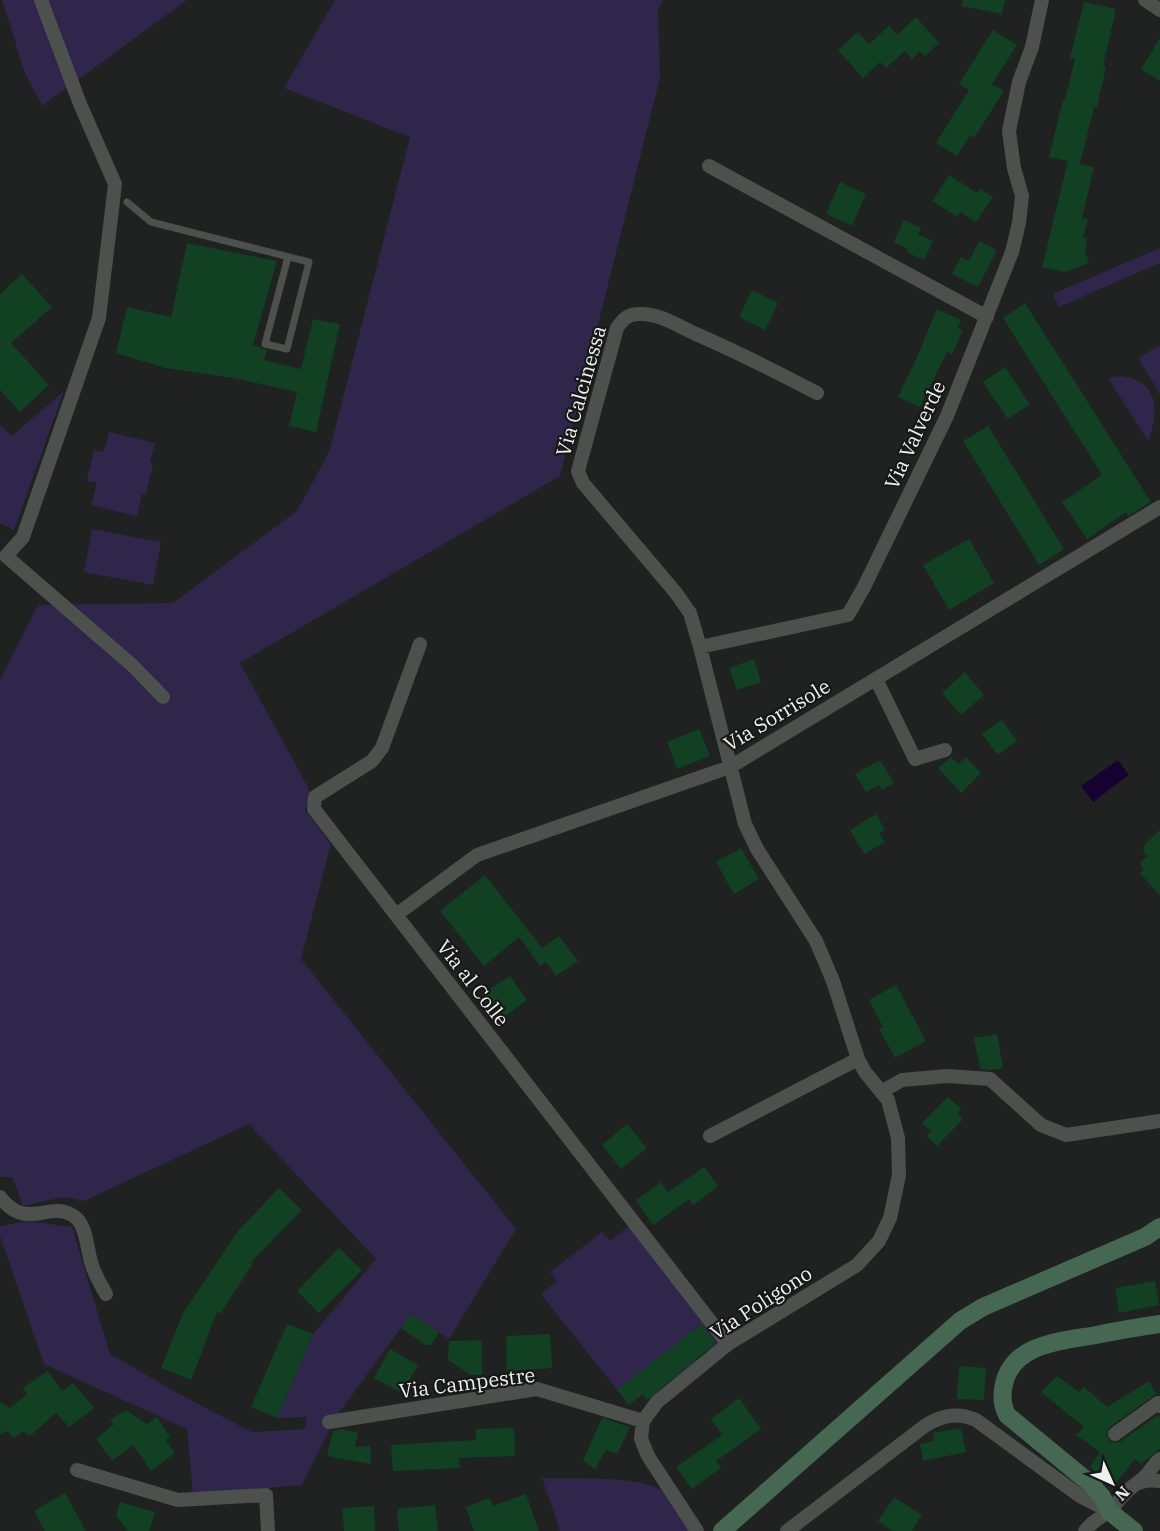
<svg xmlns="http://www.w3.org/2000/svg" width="1160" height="1531" font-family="'IBM Plex Serif',serif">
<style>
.green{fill:#30254b}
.water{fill:#150231}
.building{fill:#114023}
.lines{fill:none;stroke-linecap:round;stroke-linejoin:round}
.service{stroke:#4d514e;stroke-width:7}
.minor{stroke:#4d514e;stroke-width:14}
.secondary{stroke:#466853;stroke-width:18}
.labels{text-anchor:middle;stroke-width:4.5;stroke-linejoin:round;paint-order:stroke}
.street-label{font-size:20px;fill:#eef1ef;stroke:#161917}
</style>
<rect width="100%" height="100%" fill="#1f2220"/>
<!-- green -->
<path class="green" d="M2 0H187L42 106 25 73Z
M335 0H663L658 10 660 78 560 476 240 663 311 793 305 810 331 844 301 959 516 1229 449 1339 411 1314 339 1413 328 1415 329 1431 302 1485 193 1494 187 1429 44 1364 0 1236V1226L28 1221 72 1227 110 1354 183 1396 252 1432 305 1429 307 1417 277 1418 313 1334 376 1259 249 1124 84 1201 64 1197 23 1206 12 1177H0V680L38 605 173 603 297 511 329 452 410 137 284 88Z
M1160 248V263L1059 307 1053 294Z
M1160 345V394L1138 358Z
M1121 376C1158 380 1160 411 1148 441L1108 378Z
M64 391 14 530 0 523V425L12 436Z
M109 432 155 443 150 462 153 463 146 494H142L137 516 91 505 97 483 87 481 94 450 104 452Z
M92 529 161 542 153 585 84 572Z
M629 1226 720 1343 707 1353 703 1347 692 1355 696 1361 672 1381 667 1376 654 1387 658 1392 647 1400 642 1394 629 1405 541 1294 557 1281 550 1272 602 1232 610 1241Z
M542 1478C568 1479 646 1475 664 1492 674 1502 682 1519 689 1531H560Z"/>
<!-- water -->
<path class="water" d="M1118 760 1129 775 1093 802 1081 786Z"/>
<!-- building -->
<path class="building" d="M963 0H1005L1002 14 962 6Z
M1084 2 1116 9 1103 66 1106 67 1097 107H1094L1080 164 1094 167 1082 218 1088 219 1083 238 1087 239 1085 251 1089 263 1065 272 1042 267 1068 161 1049 157 1063 99 1065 100 1075 59 1070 58Z
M916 17 939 43 925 56 920 51 912 59 905 51 886 68 880 62 863 78 838 50 858 32 869 44 889 26 897 35Z
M993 30 1017 45 992 84 1004 91 974 138 970 135 957 156 936 143 969 90 959 84Z
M1160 38V81L1141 69Z
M949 175 977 193 980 189 993 197 976 222 960 212 957 217 932 201Z
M840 182 866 194 852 226 826 214Z
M904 220 921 228 918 234 933 241 924 260 906 252 908 249 894 242Z
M979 241 997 250 978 287 952 274 961 257 969 261Z
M187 243 277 261 253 345 267 350 264 360 301 369 313 319 340 324 316 432 289 426 297 392 234 378 165 368 116 353 127 307 171 317Z
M22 274 52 307 11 343 49 385 20 412 0 390V294Z
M752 290 778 303 765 330 739 317Z
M1025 303 1151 502 1128 516 1126 512 1087 539 1062 502 1102 475 1003 318Z
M937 309 961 320 957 328 963 330 952 355 947 352 920 407 898 397 924 342H923Z
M1005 367 1030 404 1008 419 983 382Z
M988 426 1064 549 1039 565 963 441Z
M969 539 994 583 949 610 923 565Z
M754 659 761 682 737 690 729 668Z
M965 672 984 695 961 715 942 693Z
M1002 720 1017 741 998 755 982 734Z
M699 729 710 756 677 769 667 742Z
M951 757 958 764 966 757 981 773 961 793 938 768Z
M880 760 894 783 882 790 879 785 866 792 855 774Z
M876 814 885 830 879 833 885 842 864 854 850 830Z
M1160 830V896L1140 873 1144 870 1140 863 1148 856 1143 851 1145 844Z
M741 848 759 879 734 894 716 862Z
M485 875 542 948 559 936 578 961 556 976 546 962 540 966 519 937 484 966 440 911Z
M510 976 527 1000 504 1017 498 1009 492 1013 480 996Z
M896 985 926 1041 895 1058 879 1029 883 1027 869 1000Z
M997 1034 1003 1068 991 1070 980 1069 974 1038Z
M948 1097 961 1109 957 1113 963 1119 937 1146 926 1136 931 1131 922 1123Z
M627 1124 647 1148 621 1169 602 1145Z
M704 1167 718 1186 693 1205 689 1199 653 1225 636 1200 661 1182 668 1192Z
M279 1188 302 1210 251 1262 253 1263 220 1314 217 1312 191 1380 161 1368 183 1313 238 1231Z
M339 1248 362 1270 319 1313 297 1291Z
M1155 1281 1159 1305 1119 1313 1115 1288Z
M411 1314 439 1332 431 1345H426L401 1328Z
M287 1324 313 1334 277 1418 251 1407Z
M701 1324 716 1343 647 1400 643 1394 629 1405 617 1390Z
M550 1334 552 1368 507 1371 506 1336Z
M482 1340V1375H471L448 1360 449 1341Z
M390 1349 418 1365 402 1393 374 1378Z
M959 1366 986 1368 984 1400 957 1399Z
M48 1371 62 1391 73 1383 94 1408 69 1427 56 1413 30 1436 23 1431 14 1438 7 1431 0 1435V1402L10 1408 27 1394 23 1388Z
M1057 1376 1079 1392 1084 1387 1107 1407 1149 1381 1156 1394 1110 1427 1106 1435 1111 1442H1120L1158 1415 1160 1417V1449L1141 1464 1135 1459 1114 1485 1090 1467 1100 1452 1076 1435 1084 1427 1041 1392Z
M739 1398 761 1429 716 1461 721 1468 692 1489 676 1467 722 1435 711 1419Z
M126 1410 147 1424 157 1417 170 1437 166 1440 175 1453 151 1471 133 1445 112 1461 96 1439 114 1424 110 1420Z
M602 1418 630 1427 617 1454 606 1450 595 1469 583 1461Z
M514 1428 515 1456 459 1458 460 1468 393 1471 391 1445 476 1440V1429Z
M961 1428 966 1452 923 1461 920 1444 934 1441 933 1433Z
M341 1429 358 1433 355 1447 370 1446 371 1464 327 1456 333 1431Z
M65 1493 86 1531H45L34 1511Z
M526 1494 539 1531H474L466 1507 490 1498 493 1506Z
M894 1497 922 1515 912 1531H893L878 1521Z
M120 1502 155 1512 149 1531H128L116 1516Z
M435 1505 438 1531H399L397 1509Z
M374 1506 375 1531H344L342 1508Z"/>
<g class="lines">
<!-- service -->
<path class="service" d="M127 202 151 222 309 262 287 349 265 344 288 257"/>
<!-- minor -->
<path class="minor" d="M41 0 80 104 115 184 99 318 23 537 6 556 133 666 163 697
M1145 0 1160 10
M709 166 987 317
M420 644 382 748 372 761 315 797 314 809 728 1344
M700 647 690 613 676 593 583 483 578 471 617 328C623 319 628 314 639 314 659 313 678 326 696 334 737 352 777 372 817 393
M876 679 915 759 945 750
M396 915 477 855 730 767 1160 507
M881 1092 902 1080 947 1076 990 1079 1041 1125 1066 1135 1160 1121
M710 1136 858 1059
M0 1197C28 1233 50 1198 75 1217 87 1226 87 1251 92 1265 95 1275 101 1285 106 1294
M329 1422 537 1389 643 1421
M1115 1434 1158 1403 1160 1406
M77 1470 178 1500 266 1495 268 1531
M1137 1483C1151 1474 1150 1467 1160 1459
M697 1531 648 1456 641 1439 643 1421 657 1402 728 1344 857 1265 879 1241 890 1218 899 1175 898 1138 888 1100 865 1072 858 1059 833 981 816 941 757 849 745 824 700 647 848 615 864 587 947 416 1012 252 1019 223 1022 196 1014 168 1009 131 1019 82 1032 47 1042 0
M787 1531 926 1425C943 1415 958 1412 976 1420L1080 1496 1109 1511
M1085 1531C1093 1520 1101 1518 1110 1510 1127 1493 1132 1477 1160 1481"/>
<!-- secondary -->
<path class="secondary" d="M722 1531 960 1321 983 1307 1145 1237 1160 1227
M1134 1531 1109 1511 1102 1497 1092 1485 1007 1415C1002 1405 1001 1396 1004 1384 1013 1343 1062 1341 1096 1335 1117 1331 1139 1327 1160 1324"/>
</g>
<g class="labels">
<!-- street labels -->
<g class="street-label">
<text transform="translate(581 391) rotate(-74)" y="7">Via Calcinessa</text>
<text transform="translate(915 435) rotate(-65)" y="7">Via Valverde</text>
<text transform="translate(777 715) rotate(-31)" y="7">Via Sorrisole</text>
<text transform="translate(473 983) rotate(52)" y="7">Via al Colle</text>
<text transform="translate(761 1303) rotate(-33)" y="7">Via Poligono</text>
<text transform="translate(467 1383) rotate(-7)" y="7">Via Campestre</text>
</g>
</g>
<!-- north arrow -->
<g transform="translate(1112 1483) rotate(135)" stroke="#161917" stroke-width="4.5" paint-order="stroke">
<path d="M0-4.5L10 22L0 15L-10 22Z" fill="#eef1ef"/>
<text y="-9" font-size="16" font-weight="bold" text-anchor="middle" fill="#eef1ef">N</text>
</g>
</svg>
